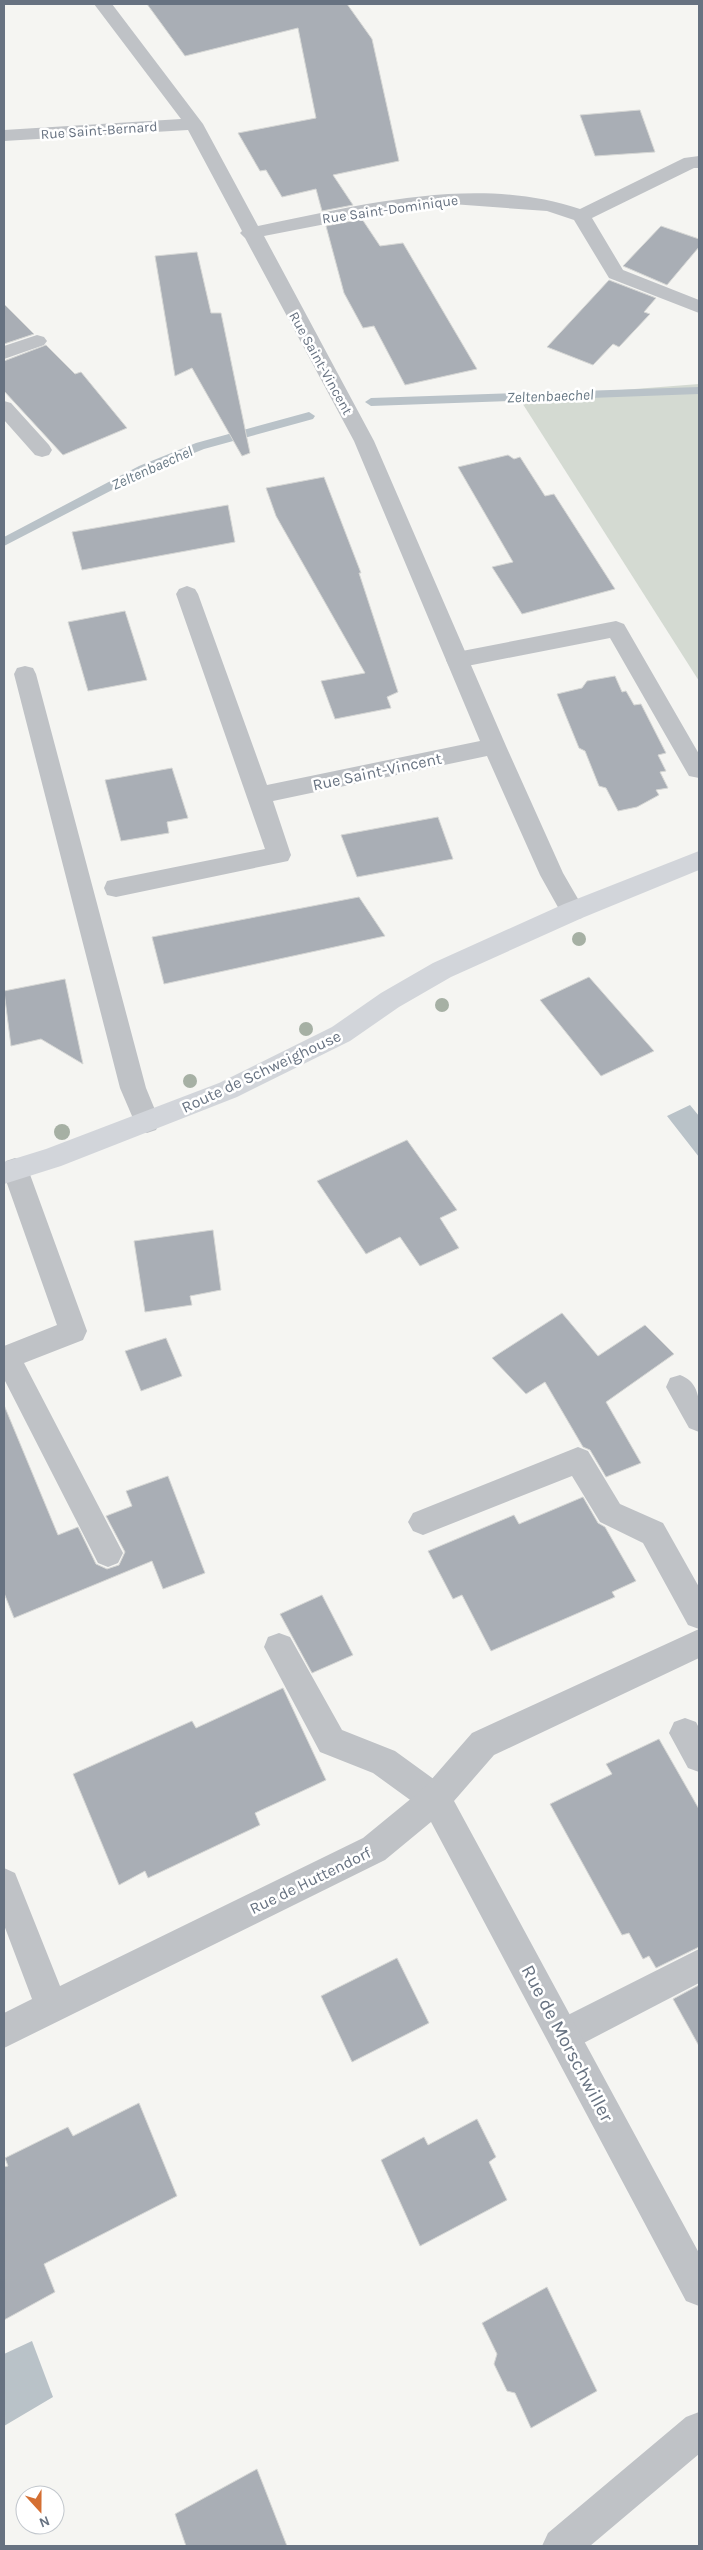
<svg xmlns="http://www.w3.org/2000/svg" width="703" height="2550" font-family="Karla,sans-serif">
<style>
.green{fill:#d4dad2}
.water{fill:#b9c2c8}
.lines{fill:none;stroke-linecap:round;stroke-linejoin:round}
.stream{fill:#b9c2c8;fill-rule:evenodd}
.building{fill:#a9aeb5;stroke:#d6d7d5}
.service{fill:#bfc2c6;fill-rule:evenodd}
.minor{fill:#bfc2c6;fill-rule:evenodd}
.primary{fill:#d2d5da;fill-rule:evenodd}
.tree{fill:#a6b0a4}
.labels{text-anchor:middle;stroke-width:5;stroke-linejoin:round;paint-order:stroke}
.far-street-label{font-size:14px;fill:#677281;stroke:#fff}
.far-water-label{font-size:15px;font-style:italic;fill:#687985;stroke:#fff}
.street-label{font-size:16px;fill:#677281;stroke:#fff}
.near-street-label{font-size:19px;fill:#677281;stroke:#fff}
</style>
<rect width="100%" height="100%" fill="#f5f5f2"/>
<!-- green -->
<path class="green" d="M699 384V681L519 398Z"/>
<!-- water -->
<path class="water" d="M690 1105 699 1116V1157L667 1116Z
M32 2341 53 2397 4 2426V2354Z"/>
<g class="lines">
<!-- stream -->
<path class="stream" d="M699 387V394L371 406 365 402 371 398Z
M309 412 315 416 313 419 204 449 147 472 4 546V537L139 466 196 443Z"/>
</g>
<!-- building -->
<path class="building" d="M147 4H347L372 39 399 161 333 175 353 205 322 211 316 189 282 197 266 170 260 171 238 133 316 118 298 28 185 56Z
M640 110 655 152 595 156 580 115Z
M362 219 380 246 403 243 477 369 405 385 374 326 363 328 344 293 326 226Z
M661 226 699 239V247L667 285 623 266Z
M197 252 211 313H221L250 453 242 456 192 368 175 376 155 256Z
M609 280 656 298 644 312 650 314 619 347 613 344 593 365 547 347Z
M4 304 34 334 4 344Z
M46 345 75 374 81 372 127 428 63 455 4 391V361Z
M508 455 514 459 520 457 545 496 554 494 615 589 522 614 492 567 513 562 458 467Z
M324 477 361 573H359L398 692 387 697 391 708 335 719 321 681 365 673 276 516 266 488Z
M228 505 235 542 82 570 72 532Z
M125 611 147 680 88 691 68 622Z
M615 676 622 692 626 691 634 705 641 704 666 753 658 755 666 771 660 772 668 788 656 790 659 795 637 807 618 811 606 788 599 786 585 751 579 748 557 694 582 688 587 681Z
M172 768 188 818 167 822 169 833 121 841 105 780Z
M438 817 453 859 357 877 341 835Z
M359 897 385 936 164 984 152 937Z
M589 977 654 1051 601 1076 540 1000Z
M65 979 83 1064 41 1039 11 1046 4 991Z
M407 1140 457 1210 440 1218 459 1248 420 1266 400 1237 366 1254 317 1181Z
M213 1230 221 1290 190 1296 192 1305 145 1312 134 1241Z
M562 1313 598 1356 645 1325 674 1354 606 1402 641 1463 606 1477 590 1450 583 1447 545 1382 526 1394 492 1358Z
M166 1338 182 1376 141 1391 125 1351Z
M4 1405 58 1535 78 1527 96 1564 107 1569 119 1565 125 1552 106 1516 132 1506 126 1491 168 1476 205 1573 163 1589 152 1561 14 1618 4 1593Z
M583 1497 598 1523 605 1527 636 1581 612 1592 615 1597 491 1651 462 1595 453 1599 428 1551 514 1515 519 1524Z
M322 1595 353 1655 312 1673 280 1614Z
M283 1688 326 1780 255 1813 260 1825 148 1878 145 1871 119 1885 73 1774 192 1721 196 1728Z
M659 1739 699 1809V1947L656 1968 649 1956 643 1959 629 1933 622 1935 550 1804 612 1774 606 1764Z
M397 1958 429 2023 352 2062 321 1996Z
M699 1985V2046L673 1999Z
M139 2103 177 2196 44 2264 55 2292 4 2320V2167L8 2166 5 2158 68 2127 73 2136Z
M477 2119 496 2157 489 2162 507 2200 420 2246 381 2160 424 2137 428 2145Z
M547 2287 597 2391 531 2428 515 2393 507 2391 494 2364 497 2354 482 2323Z
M257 2469 287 2546H186L175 2514Z"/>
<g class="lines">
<!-- service -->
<path class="service" d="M37 335 44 337 47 341 44 345 4 359V346Z
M4 401 11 403 49 445 52 450 49 455 42 457 35 455 4 420Z
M616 621 624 624 699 754V778L689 776 610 638 457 668 449 666 446 660 449 654 457 652Z
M25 666 33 668 36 674 146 1088 160 1122 156 1130 147 1133 138 1130 120 1088 14 674 17 668Z
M15 1158 24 1161 28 1169 87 1331 83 1340 24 1363 123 1553 118 1563 108 1567 98 1563 4 1379V1346L57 1325 4 1175 6 1161Z
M680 1375C703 1383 700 1410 699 1432L689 1428 666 1387 670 1378Z
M578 1447 588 1451 620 1504 663 1523 699 1587V1629L688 1625 643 1543 600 1522 572 1476 423 1535 413 1531 408 1522 413 1513Z
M279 1633 290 1637 342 1730 395 1751 446 1788 451 1799 446 1810 435 1814 424 1810 373 1773 320 1752 264 1647 268 1637Z
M685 1718 696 1722 699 1728V1772L688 1768 669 1733 674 1722Z
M699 1949V1983L576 2047 564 2052 552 2047 547 2035 552 2023Z"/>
<!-- minor -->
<path class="minor" d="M94 4H112L203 124 258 226C361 205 477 174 580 209L684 158 699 156V168H694L592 218 623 270 699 300V313L609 278 574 220 547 211 452 204 372 215 264 236 374 441 506 746 563 873 585 911 582 918 573 920 564 918 540 875 487 756 273 801 291 855 288 861 116 897 107 895 104 888 107 881 116 879 265 849 176 594 179 589 187 586 195 589 198 594 267 785 480 741 354 441 245 238 240 233 242 231 188 130 4 141V130L181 119Z
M699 1629V1658L494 1755 454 1801 699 2253V2306L686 2301 431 1822 385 1860 4 2048V2013L32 1999 4 1925V1868L15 1873 60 1986 363 1838 424 1788 472 1733Z
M699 2412V2454L590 2546H542L548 2533 686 2417Z"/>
<!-- primary -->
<path class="primary" d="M699 851V870L582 918 451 977 399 1007 350 1041 237 1097 61 1166 4 1184V1162L46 1149 219 1083 332 1027 381 993 433 963 564 904Z"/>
</g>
<!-- trees -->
<g class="tree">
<circle cx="579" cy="939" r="7"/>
<circle cx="442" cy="1005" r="7"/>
<circle cx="306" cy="1029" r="7"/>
<circle cx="190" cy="1081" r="7"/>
<circle cx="62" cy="1132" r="8"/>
</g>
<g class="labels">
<!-- far-street labels -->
<g class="far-street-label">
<text transform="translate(99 130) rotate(-4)" y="5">Rue Saint-Bernard</text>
<text transform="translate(390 209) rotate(-8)" y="5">Rue Saint-Dominique</text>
<text transform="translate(321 363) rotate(61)" y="5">Rue Saint-Vincent</text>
</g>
<!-- far-water labels -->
<g class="far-water-label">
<text transform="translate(550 396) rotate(-2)" y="5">Zeltenbaechel</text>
<text transform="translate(152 468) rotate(-24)" y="5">Zeltenbaechel</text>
</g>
<!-- street labels -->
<g class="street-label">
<text transform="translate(377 771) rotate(-12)" y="6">Rue Saint-Vincent</text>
<text transform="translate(261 1071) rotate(-25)" y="6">Route de Schweighouse</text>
<text transform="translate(310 1880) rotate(-26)" y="6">Rue de Huttendorf</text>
</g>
<!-- near-street labels -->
<g class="near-street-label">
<text transform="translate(568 2043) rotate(62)" y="7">Rue de Morschwiller</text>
</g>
</g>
<!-- border -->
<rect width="703" height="2550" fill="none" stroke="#677281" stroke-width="10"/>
<!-- north arrow -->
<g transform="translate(40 2510) rotate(159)"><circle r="24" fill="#ffffff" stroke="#c2c7cd"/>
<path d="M0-4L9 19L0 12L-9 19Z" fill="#d46f33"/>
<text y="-8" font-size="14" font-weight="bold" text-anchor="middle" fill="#677281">N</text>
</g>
</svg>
